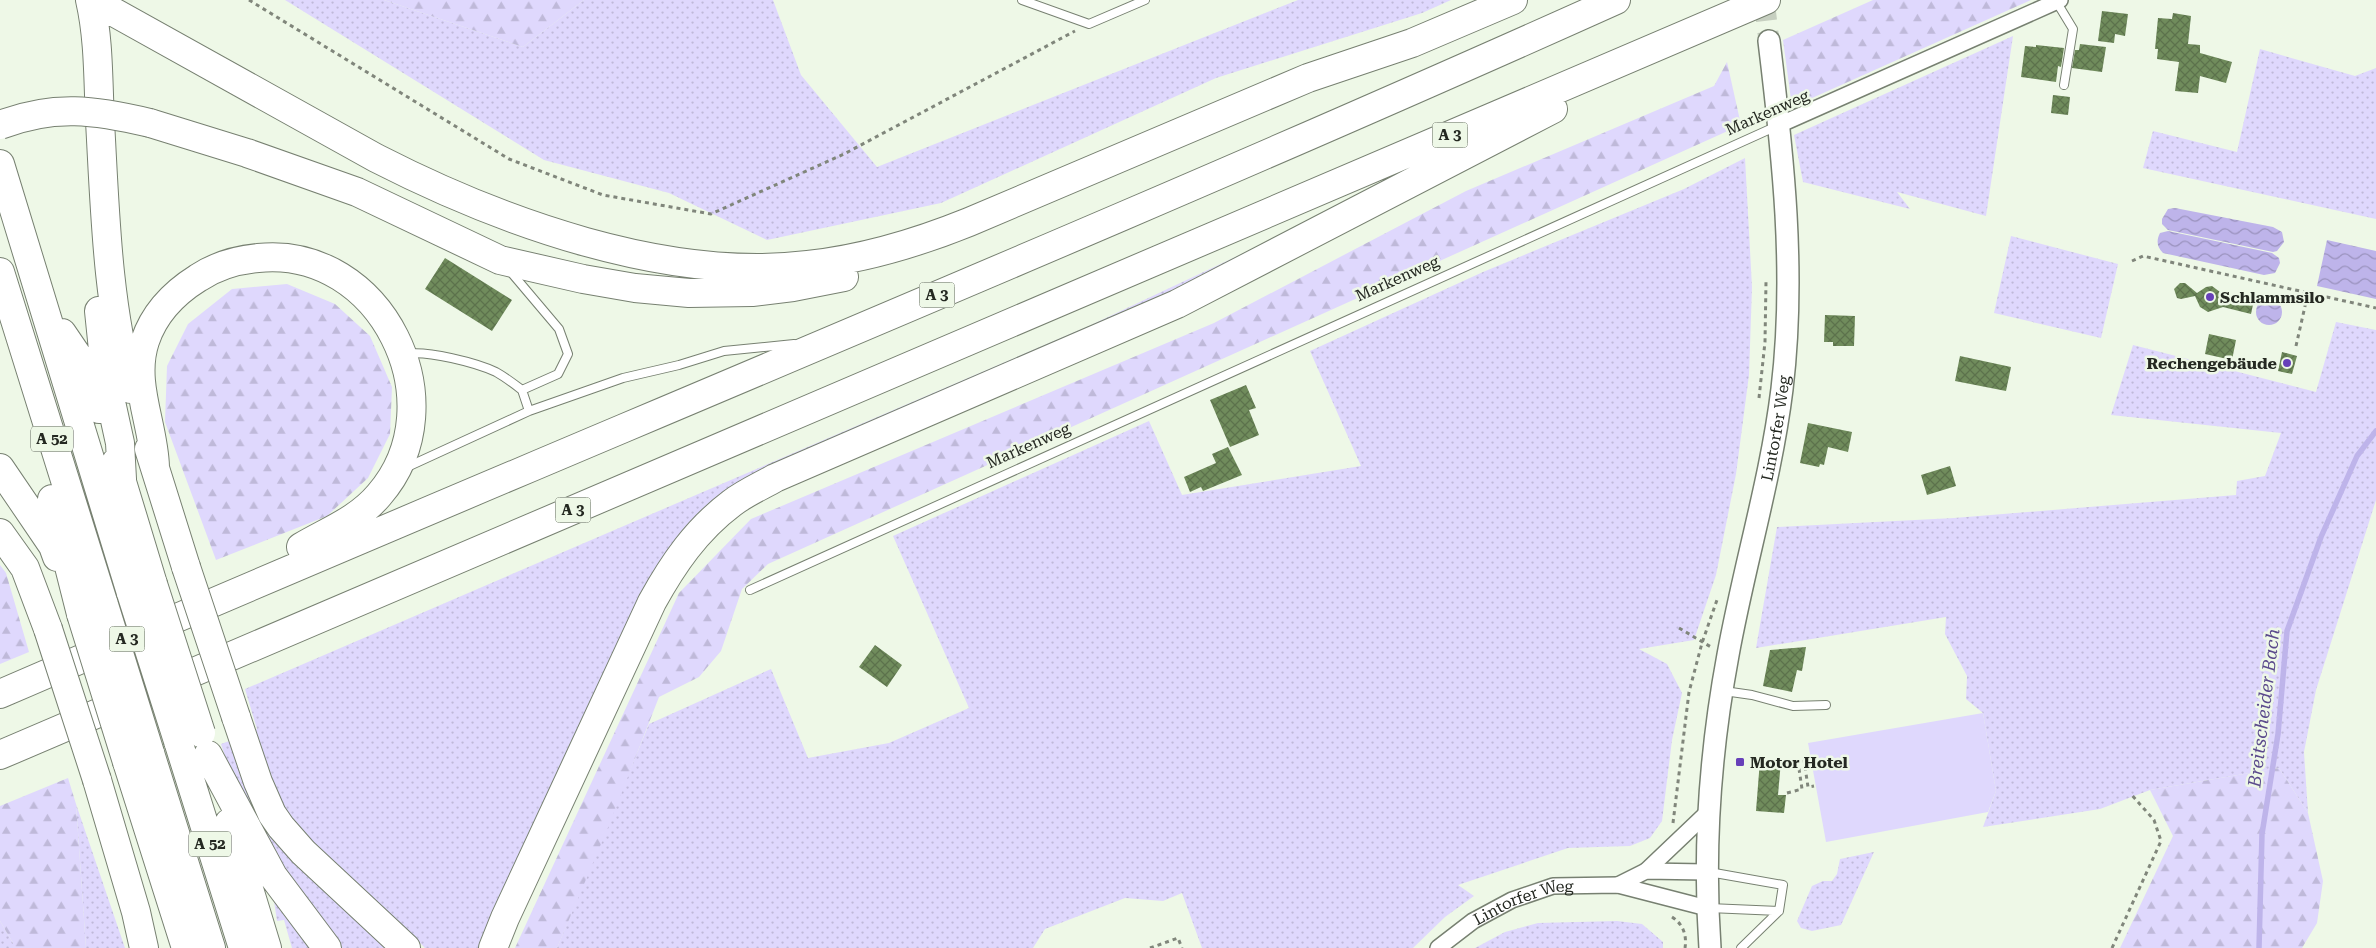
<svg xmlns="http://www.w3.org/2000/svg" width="2376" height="948" font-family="'Roboto Serif',serif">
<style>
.grass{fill:url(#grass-dots)}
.forest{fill:url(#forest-firs)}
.pitch{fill:#dfd8fd}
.water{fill:url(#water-waves)}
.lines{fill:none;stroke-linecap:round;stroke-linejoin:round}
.stream{stroke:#beb4ea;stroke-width:5.5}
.building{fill:url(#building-cross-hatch)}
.secondary-tunnel{stroke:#c6cfc0;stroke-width:21;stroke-dasharray:21 11;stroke-linecap:butt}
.service-casing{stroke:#778071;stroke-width:10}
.minor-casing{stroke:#778071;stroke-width:18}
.secondary-casing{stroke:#778071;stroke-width:24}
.motorway-casing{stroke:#778071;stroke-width:30}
.path{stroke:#80867b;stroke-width:3;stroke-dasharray:4 4;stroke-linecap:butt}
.service{stroke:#fff;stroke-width:8}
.minor{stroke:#fff;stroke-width:15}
.secondary{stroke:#fff;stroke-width:21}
.motorway{stroke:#fff;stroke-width:28}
.motorway-bridge-casing{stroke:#778071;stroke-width:30;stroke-linecap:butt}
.motorway-bridge{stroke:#fff;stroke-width:28}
.poi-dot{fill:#6740b9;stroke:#eef8e7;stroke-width:2}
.labels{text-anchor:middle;stroke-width:5;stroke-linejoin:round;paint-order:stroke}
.shield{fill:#eef8e7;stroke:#61675d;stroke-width:1}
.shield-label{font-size:15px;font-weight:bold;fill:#252922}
.street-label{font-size:16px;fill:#252922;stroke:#eef8e7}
.poi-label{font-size:16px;font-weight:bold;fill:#252922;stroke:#eef8e7;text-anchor:start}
.water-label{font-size:18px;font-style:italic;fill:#5b4a8c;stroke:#eef8e7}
</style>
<defs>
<pattern id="grass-dots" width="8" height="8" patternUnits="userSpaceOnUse" patternTransform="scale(1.25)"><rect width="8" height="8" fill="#dfd8fd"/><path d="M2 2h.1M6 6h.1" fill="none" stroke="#bfb9d9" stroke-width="1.8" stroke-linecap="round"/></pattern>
<pattern id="forest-firs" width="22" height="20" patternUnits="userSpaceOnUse" patternTransform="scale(1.25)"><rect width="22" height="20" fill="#dfd8fd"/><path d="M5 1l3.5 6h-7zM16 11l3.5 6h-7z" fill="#bfb9d9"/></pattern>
<pattern id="water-waves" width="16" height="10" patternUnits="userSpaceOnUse" patternTransform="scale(1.25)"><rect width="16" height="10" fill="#beb4ea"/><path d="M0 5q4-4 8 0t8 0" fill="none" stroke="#9a92bd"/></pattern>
<pattern id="building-cross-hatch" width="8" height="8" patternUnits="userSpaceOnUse" patternTransform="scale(1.25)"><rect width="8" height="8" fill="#708c5c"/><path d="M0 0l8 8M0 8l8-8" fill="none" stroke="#5c724c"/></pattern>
</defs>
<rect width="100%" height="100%" fill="#eef8e7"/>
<!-- grass -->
<path class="grass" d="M285 0H384L523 47 584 0H773L801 75 877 167 1298 0H1451L1422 13 1216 78 941 203 767 240 669 193 544 160Z
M2013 36 1986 216 1897 192 1910 209 1803 182 1794 135Z
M2260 49 2355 76 2376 68V219L2143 168 2153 131 2237 152Z
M1745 158 1752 287 1749 375 1736 474 1716 575 1694 640 1639 649 1667 664 1682 693 1672 740 1662 821 1650 838 1630 846 1568 848 1458 885 1474 896 1445 917 1413 948H1202L1182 893 1163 901 1125 898 1045 929 1033 948H557L649 724 771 669 808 758 889 743 969 708 893 536 1149 421 1182 495 1361 466 1310 351 1483 272 1684 189Z
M1316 219 1318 226 705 516 486 948H425C381 901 323 866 286 812 270 789 262 758 252 732L257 729 245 689 1091 325Z
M2011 236 2118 264 2101 338 1994 313Z
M2336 322 2376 330V500L2316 690 2304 752 2308 813 2279 768 2150 790 2100 809 1983 827 1996 791 1983 713 1966 699 1967 676 1945 634 1946 617 1756 648 1777 527 1954 518 2236 495 2237 481 2265 476 2281 433 2111 415 2133 345 2316 392Z
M232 740 249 789 391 948H340L303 900 236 789 221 744Z
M76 804 125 948H86Z
M1874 852 1841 925 1812 931 1801 928 1797 921 1812 886 1823 881H1832L1837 874 1840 859Z
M284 899 320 948H292L284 920 277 921 274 901Z
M0 921 13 943V948H0Z
M1617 921 1642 924 1663 942V948H1475L1505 932 1538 923Z"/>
<!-- forest -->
<path class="forest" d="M384 0H584L523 47Z
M1873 0H2031L1792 107 1783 40Z
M1727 62 1741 125 768 564 742 589 721 651 699 677 659 697 609 825 557 948H515L679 593 751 519 1214 323 1466 191 1714 86Z
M287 284 335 304 370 336 392 387 390 434 368 478 327 516 216 560 165 422 167 366 188 324 232 289Z
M0 565 6 573 29 652 0 664Z
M2279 768 2308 813 2323 881 2317 923 2302 948H2120L2173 836 2150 790Z
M68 778 76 804 86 948H13V943L0 921V806Z"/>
<!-- pitch -->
<path class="pitch" d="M1983 713 1996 791 1988 812 1826 842 1808 743Z"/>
<!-- water -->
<path class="water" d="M2175 208 2273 227 2282 232 2284 242 2277 251 2273 252 2168 230 2162 224V219L2168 209Z
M2168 231 2272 253 2279 258 2280 263 2275 273 2264 275 2163 253C2157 247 2156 241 2160 233Z
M2327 240 2376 251V299L2317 286Z
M2256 312a13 13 0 1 1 26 0a13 13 0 1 1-26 0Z"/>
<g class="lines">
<!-- stream -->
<path class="stream" d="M2259 948 2262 834 2278 734 2287 631 2321 537 2357 456 2376 431"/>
</g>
<!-- building -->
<path class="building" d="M2102 11 2128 14 2125 36 2115 34 2114 43 2098 41Z
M2173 13 2191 16 2188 44 2200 45V53L2232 62 2226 83 2200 76 2198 93 2175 91 2179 62 2157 59 2158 49H2155L2158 18 2172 19Z
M2080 44 2106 47 2102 72 2072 68 2075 50H2079Z
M2036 45 2064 48 2061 67 2058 66 2056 82 2021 77 2025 46 2036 47Z
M2053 95 2070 97 2068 115 2051 113Z
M445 258 512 300 492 331 425 289Z
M2180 283H2185L2197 293 2206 287 2212 286 2220 292 2254 300 2251 314 2223 307 2208 312 2200 307 2195 296 2181 299 2177 298 2174 289Z
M1825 315 1855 316 1854 346H1833V342H1824Z
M2209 334 2236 340 2232 360 2205 354Z
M2282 352 2297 356 2292 374 2278 371Z
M1960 356 2011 367 2006 391 1955 381Z
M1246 385 1256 408 1249 410 1259 435 1230 447 1210 400Z
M1808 423 1852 432 1848 452 1828 447 1824 465 1820 464 1819 467 1800 463Z
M1228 447 1242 475 1203 491 1201 487 1190 492 1184 477 1216 463 1212 454Z
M1950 466 1956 486 1927 495 1921 475Z
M875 645 902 665 887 687 859 667Z
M1806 647 1802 671 1797 670 1792 692 1763 686 1770 650Z
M1760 760 1781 761 1778 795H1786L1784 813 1756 811Z"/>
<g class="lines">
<!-- secondary-tunnel -->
<path class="secondary-tunnel" d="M1764 0 1769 41"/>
<!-- service casing -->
<g class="service-casing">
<path id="service" d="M1022 0 1089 24 1145 0
M2056 1 2073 29 2064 85
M406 354C427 350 477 363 496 372 505 377 514 384 522 390L558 374 568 354 559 329 510 271
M522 390 529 411
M405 468 529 411 623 378 679 365 724 351 794 344
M750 590 1777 126
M1724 691 1752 695 1793 706 1826 705
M1709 872 1783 885 1779 911 1741 948
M1709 908 1779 911"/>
</g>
<!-- minor casing -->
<g class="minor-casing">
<g id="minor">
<path d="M1779 125 2060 0"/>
<path d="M1646 871 1708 812"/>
<path d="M1618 885 1646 871 1706 872"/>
<path id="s1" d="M1438 948 1473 921 1512 900 1553 886 1618 885 1707 908"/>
</g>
</g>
<!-- secondary casing -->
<g class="secondary-casing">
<g id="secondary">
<path id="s2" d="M1710 948C1703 849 1710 752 1728 655 1744 566 1771 479 1782 389 1796 273 1783 156 1769 41"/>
</g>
</g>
<!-- motorway casing -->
<g class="motorway-casing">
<path id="motorway" d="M90 0C99 39 98 81 100 121 105 210 107 303 131 389
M92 0 376 158C501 222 666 282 808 265 864 259 917 243 969 222L1308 78 1412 43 1513 0
M150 123 247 153 357 192 500 260 583 279 635 288 689 293 752 292 793 287 844 277
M0 164 131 593
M0 272 104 605
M99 311 106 379 120 443 122 479
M62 333 79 358 99 409
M149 449 186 567
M116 462 153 584
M155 467C154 425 131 383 145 341 154 314 174 293 198 278 216 266 236 260 258 258 381 245 459 403 379 495 358 520 328 531 301 547
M0 468 53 546 57 557
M52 499 81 614
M0 533 25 568 48 629
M0 694C538 461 1082 240 1616 0
M236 717 258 782 272 814 281 827 303 852 406 948
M178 741 243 948
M150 753 211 948
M0 755 1766 0
M208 755 273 876 327 948
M127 762 186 948
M97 780 136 912 144 948
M229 823 267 948
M493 948 505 918 652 602C673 564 696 530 732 503 745 493 761 486 775 478L1177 304 1553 109"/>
</g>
<!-- path -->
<path class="path" d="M249 0 509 159 603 195 711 214 844 154 1075 31
M2132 261 2143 256 2376 308
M2296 346 2308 293
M1759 398 1765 342 1766 282
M1679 628 1711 647
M1787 793 1802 789 1798 762 1804 760 1808 787 1814 786
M1673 823 1689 692 1702 643 1718 597
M1672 917C1683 924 1687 935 1685 948
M1150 948 1178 938 1182 948
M2112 948 2161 841 2154 820 2131 794"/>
<!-- service -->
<use href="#service" class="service"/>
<!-- minor -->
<use href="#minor" class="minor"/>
<!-- secondary -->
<use href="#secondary" class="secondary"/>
<!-- motorway -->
<use href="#motorway" class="motorway"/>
<!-- motorway-bridge casing -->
<g class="motorway-bridge-casing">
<path id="motorway-bridge" d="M0 125C54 104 95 110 150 123
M186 567 236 717
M153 584 201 733
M131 593 178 741
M104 605 150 753
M81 614 127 762
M48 629 97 780"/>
</g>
<!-- motorway-bridge -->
<use href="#motorway-bridge" class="motorway-bridge"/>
</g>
<!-- markers -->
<g class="poi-dot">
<circle cx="2210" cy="297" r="5"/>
<circle cx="2287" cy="363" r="5"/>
<rect x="1735" y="757" width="10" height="10" rx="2.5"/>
</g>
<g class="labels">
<!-- shield labels -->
<g class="shield">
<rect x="1432.5" y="122.5" width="35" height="25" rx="4"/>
<rect x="919.5" y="282.5" width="35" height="25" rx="4"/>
<rect x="31" y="426.5" width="42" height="25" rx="4"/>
<rect x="555.5" y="497.5" width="35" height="25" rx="4"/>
<rect x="109.5" y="626.5" width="35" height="25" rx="4"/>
<rect x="189" y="831.5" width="42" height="25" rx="4"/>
</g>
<g class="shield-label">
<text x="1450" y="140">A 3</text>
<text x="937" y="300">A 3</text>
<text x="52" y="444">A 52</text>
<text x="573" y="515">A 3</text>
<text x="127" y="644">A 3</text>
<text x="210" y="849">A 52</text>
</g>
<!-- street labels -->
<g class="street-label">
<text transform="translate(1767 112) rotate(-24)" y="6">Markenweg</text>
<text transform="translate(1397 278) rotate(-24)" y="6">Markenweg</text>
<text dy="6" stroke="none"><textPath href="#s2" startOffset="526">Lintorfer Weg</textPath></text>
<text transform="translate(1028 445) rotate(-24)" y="6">Markenweg</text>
<text dy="6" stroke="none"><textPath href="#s1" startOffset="99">Lintorfer Weg</textPath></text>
</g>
<!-- poi labels -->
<g class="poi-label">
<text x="2220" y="303">Schlammsilo</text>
<text x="2277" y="369" text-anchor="end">Rechengebäude</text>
<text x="1750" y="768">Motor Hotel</text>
</g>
<!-- water labels -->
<g class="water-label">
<text transform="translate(2264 708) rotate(-83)" y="6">Breitscheider Bach</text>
</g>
</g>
</svg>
